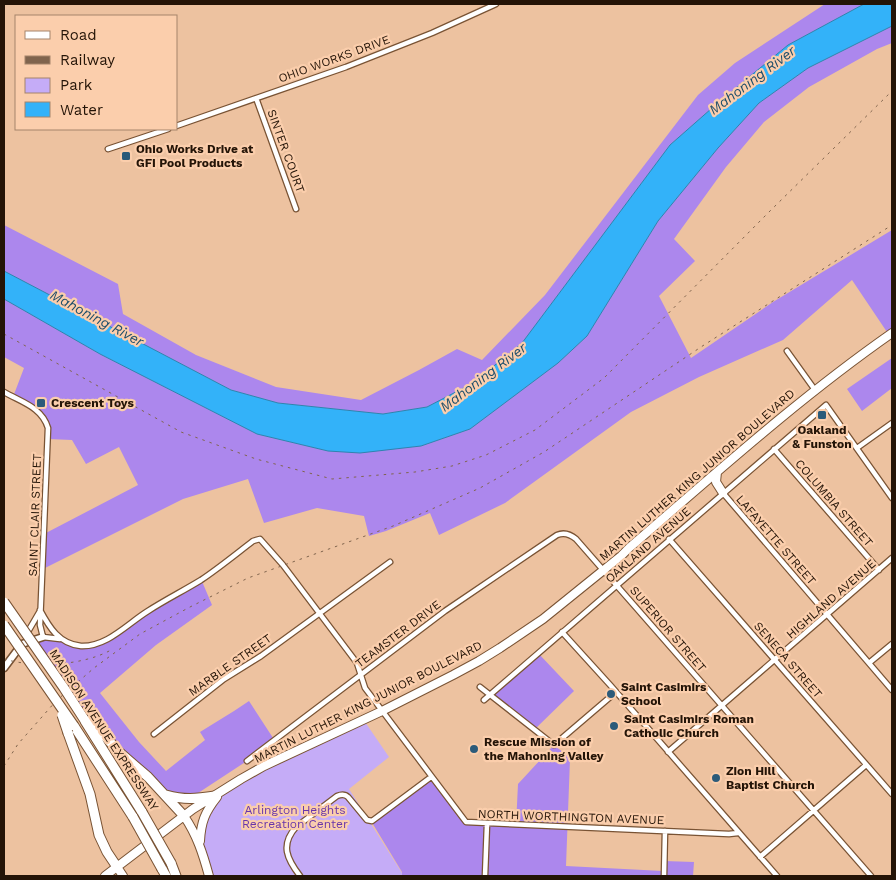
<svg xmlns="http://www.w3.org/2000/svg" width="896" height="880" font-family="'Work Sans',sans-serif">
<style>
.green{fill:#c5acf7}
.forest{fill:#ac87ed}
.water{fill:#33b2f9;stroke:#2e83b0}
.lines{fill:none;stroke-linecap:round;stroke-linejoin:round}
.street-casing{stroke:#795334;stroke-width:7}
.secondary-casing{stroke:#795334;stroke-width:9}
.primary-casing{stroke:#795334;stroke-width:10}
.highway-casing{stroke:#795334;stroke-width:11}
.street{stroke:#fff;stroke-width:4.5}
.secondary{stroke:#fff;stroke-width:6}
.primary{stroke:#fff;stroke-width:8}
.highway{stroke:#fff;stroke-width:9}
.rail{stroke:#80644d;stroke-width:1;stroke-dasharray:2.5 5;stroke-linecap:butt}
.highway-bridge-casing{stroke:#795334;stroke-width:11;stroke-linecap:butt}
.highway-bridge{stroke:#fff;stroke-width:9}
.poi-dot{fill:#2c5b7a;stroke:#fbceac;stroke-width:2}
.labels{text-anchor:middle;stroke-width:4.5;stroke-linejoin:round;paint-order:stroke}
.street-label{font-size:12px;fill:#241407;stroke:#fbceac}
.poi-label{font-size:12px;font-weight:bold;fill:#241407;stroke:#fbceac;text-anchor:start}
.park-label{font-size:12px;fill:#6835aa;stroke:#fbceac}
.water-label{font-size:14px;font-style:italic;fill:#1d4d6a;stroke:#fbceac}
</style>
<rect width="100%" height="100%" fill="#edc2a0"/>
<!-- green -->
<path class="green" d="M363 719 389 757 349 789 402 873V876H209L202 851 201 825 221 792Z"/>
<!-- forest -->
<path class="forest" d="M825 4H864L788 45 720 101 670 145 522 343 473 383 427 407 383 414 278 403 231 390 4 271V225L118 284 123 314 196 355 276 387 361 400 419 370 457 349 482 360 545 295 698 95 735 63Z
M892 26V43L877 49 809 87 764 122 726 167 674 239 695 261 659 296 691 358 773 302 892 230V333L889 335 852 280 783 340 699 377 631 412 505 503 439 535 430 513 386 531 369 536 364 516 317 508 264 523 248 479 183 499 43 569 44 534 138 485 119 447 86 464 72 440 48 439V435L41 414 13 397 24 368 4 357V299L100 354 257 434 328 451 421 446 470 429 558 363 587 336 658 221 718 148 759 103 808 68Z
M892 358V388L862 411 847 389Z
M201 579 212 605 156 645 100 693 139 742 166 771 205 740 200 732 234 711 249 701 275 741 256 755 189 799 165 794 102 734 64 688 31 640 50 637 72 644 98 643Z
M538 653 574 691 534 730 490 695Z
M554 745 569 757 570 759 566 866 663 871 664 861 694 862 693 876H402V872L371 821 431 777 466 822 516 825 518 784Z"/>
<!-- water -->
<path class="water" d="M864 4H892V26L808 68 759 103 718 148 658 221 587 336 558 363 470 429 421 446 360 453 328 451 257 434 100 354 4 299V271L231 390 278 403 383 414 427 407 473 383 522 343 670 145 720 101 788 45Z"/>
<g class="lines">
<!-- street casing -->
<g class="street-casing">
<path id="street" d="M256 98 296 209
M176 126 346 67 432 33 496 4
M108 149 168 129
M787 351 815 390
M4 392C21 402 42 407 48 428L40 625 43 637 60 639
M857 448 892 423
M774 449 879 570
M723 493 892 690
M669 539 892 794
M40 610C49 627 59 644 81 646 107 647 127 624 148 611 165 600 183 591 201 580 219 568 236 554 253 541L260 539 283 565 357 663 365 688 466 822 729 834 738 833
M562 632 611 686 777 876
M26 635 40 611
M869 663 892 644
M480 687 554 745 616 692
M484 700 826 405 892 498
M154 734 224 679 261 656 390 562
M668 752 892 558
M247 761 445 611 557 535C564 532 570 534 576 539L871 876
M760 857 866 765
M300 876C287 859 280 845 296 827L337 796C342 794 345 794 348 797L367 820 372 821 431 777
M485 876 487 824
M664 876 665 831"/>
</g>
<!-- secondary casing -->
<g class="secondary-casing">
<path id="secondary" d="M4 668 22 644 43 637"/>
</g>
<!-- primary casing -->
<g class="primary-casing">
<path id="primary" d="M717 472 716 482 723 493
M184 816C197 835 203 854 209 876
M200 841C201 822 205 812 217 797
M117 867 123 876
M105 876 193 809 241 779 264 766 382 711 453 675 479 661 500 648 543 619 621 556 629 548C715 474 799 398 892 333"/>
</g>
<!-- highway casing -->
<g class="highway-casing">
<path id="highway" d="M87 716 119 752 148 777 184 816
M85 721 142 812
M74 726 133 817
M68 733 90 794 99 835 107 852 117 867
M166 795C184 800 196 799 215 796
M171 863 176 876
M162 869 166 876"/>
</g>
<!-- street -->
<use href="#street" class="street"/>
<!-- secondary -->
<use href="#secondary" class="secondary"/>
<!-- primary -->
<use href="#primary" class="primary"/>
<!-- highway -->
<use href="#highway" class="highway"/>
<!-- rail -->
<path class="rail" d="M4 334 181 432 256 459 332 479 415 472 452 466 486 455 535 430 604 378 770 211 892 91
M4 659C34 668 82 666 111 650
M4 766 18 744 56 701 94 668 140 634 190 607 248 578 393 526 480 488 544 452 704 345 892 225"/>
<!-- highway-bridge casing -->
<g class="highway-bridge-casing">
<path id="highway-bridge" d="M4 602 64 688 84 719
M4 625 74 726
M62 715 68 733
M142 812 171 863
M133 817 162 869"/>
</g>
<!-- highway-bridge -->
<use href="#highway-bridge" class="highway-bridge"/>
</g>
<!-- markers -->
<g class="poi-dot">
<rect x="121" y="151" width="10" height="10" rx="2.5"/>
<rect x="36" y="398" width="10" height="10" rx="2.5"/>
<rect x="817" y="410" width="10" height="10" rx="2.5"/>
<circle cx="611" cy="694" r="5"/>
<circle cx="614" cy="726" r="5"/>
<circle cx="474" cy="749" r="5"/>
<circle cx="716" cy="778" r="5"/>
</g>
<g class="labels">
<!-- street labels -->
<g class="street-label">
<text transform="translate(334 59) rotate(-20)" y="4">OHIO WORKS DRIVE</text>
<text transform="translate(286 151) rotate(70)" y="4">SINTER COURT</text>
<text transform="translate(697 475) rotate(-41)" y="4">MARTIN LUTHER KING JUNIOR BOULEVARD</text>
<text transform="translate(834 503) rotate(49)" y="4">COLUMBIA STREET</text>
<text transform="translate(35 515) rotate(-88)" y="4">SAINT CLAIR STREET</text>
<text transform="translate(776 540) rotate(49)" y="4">LAFAYETTE STREET</text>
<text transform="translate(648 545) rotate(-41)" y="4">OAKLAND AVENUE</text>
<text transform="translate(831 599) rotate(-41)" y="4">HIGHLAND AVENUE</text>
<text transform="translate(668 629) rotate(49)" y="4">SUPERIOR STREET</text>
<text transform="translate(398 634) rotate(-37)" y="4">TEAMSTER DRIVE</text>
<text transform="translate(788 660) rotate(49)" y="4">SENECA STREET</text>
<text transform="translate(230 665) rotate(-35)" y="4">MARBLE STREET</text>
<text transform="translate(368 702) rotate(-27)" y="4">MARTIN LUTHER KING JUNIOR BOULEVARD</text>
<text transform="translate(104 730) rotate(57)" y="4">MADISON AVENUE EXPRESSWAY</text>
<text transform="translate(571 817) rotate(2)" y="4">NORTH WORTHINGTON AVENUE</text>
</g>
<!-- poi labels -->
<g class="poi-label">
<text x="136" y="153">Ohio Works Drive at<tspan x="136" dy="14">GFI Pool Products</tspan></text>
<text x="51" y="407">Crescent Toys</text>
<text x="822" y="434" text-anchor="middle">Oakland<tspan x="822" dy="14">&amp; Funston</tspan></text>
<text x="621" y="691">Saint Casimirs<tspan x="621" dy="14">School</tspan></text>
<text x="624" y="723">Saint Casimirs Roman<tspan x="624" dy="14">Catholic Church</tspan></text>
<text x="484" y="746">Rescue Mission of<tspan x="484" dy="14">the Mahoning Valley</tspan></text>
<text x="726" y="775">Zion Hill<tspan x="726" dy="14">Baptist Church</tspan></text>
</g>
<!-- park labels -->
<g class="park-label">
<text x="295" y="814">Arlington Heights<tspan x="295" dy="14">Recreation Center</tspan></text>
</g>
<!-- water labels -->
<g class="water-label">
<text transform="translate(752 80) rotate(-37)" y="5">Mahoning River</text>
<text transform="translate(97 318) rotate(28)" y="5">Mahoning River</text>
<text transform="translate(483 377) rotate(-37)" y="5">Mahoning River</text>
</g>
</g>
<!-- border -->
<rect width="896" height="880" fill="none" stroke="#241407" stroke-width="10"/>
<!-- legend -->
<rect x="15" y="15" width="162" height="115" fill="#fbceac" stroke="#a5846a"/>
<rect x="25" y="31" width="25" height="8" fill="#ffffff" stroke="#a5846a"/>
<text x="60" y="40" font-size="15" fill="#241407">Road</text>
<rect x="25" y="56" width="25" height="8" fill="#80644d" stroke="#a5846a"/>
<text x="60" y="65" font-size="15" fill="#241407">Railway</text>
<rect x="25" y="78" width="25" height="15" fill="#c5acf7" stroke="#a5846a"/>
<text x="60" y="90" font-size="15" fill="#241407">Park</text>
<rect x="25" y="102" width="25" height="15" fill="#33b2f9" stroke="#a5846a"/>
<text x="60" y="115" font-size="15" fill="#241407">Water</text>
</svg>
